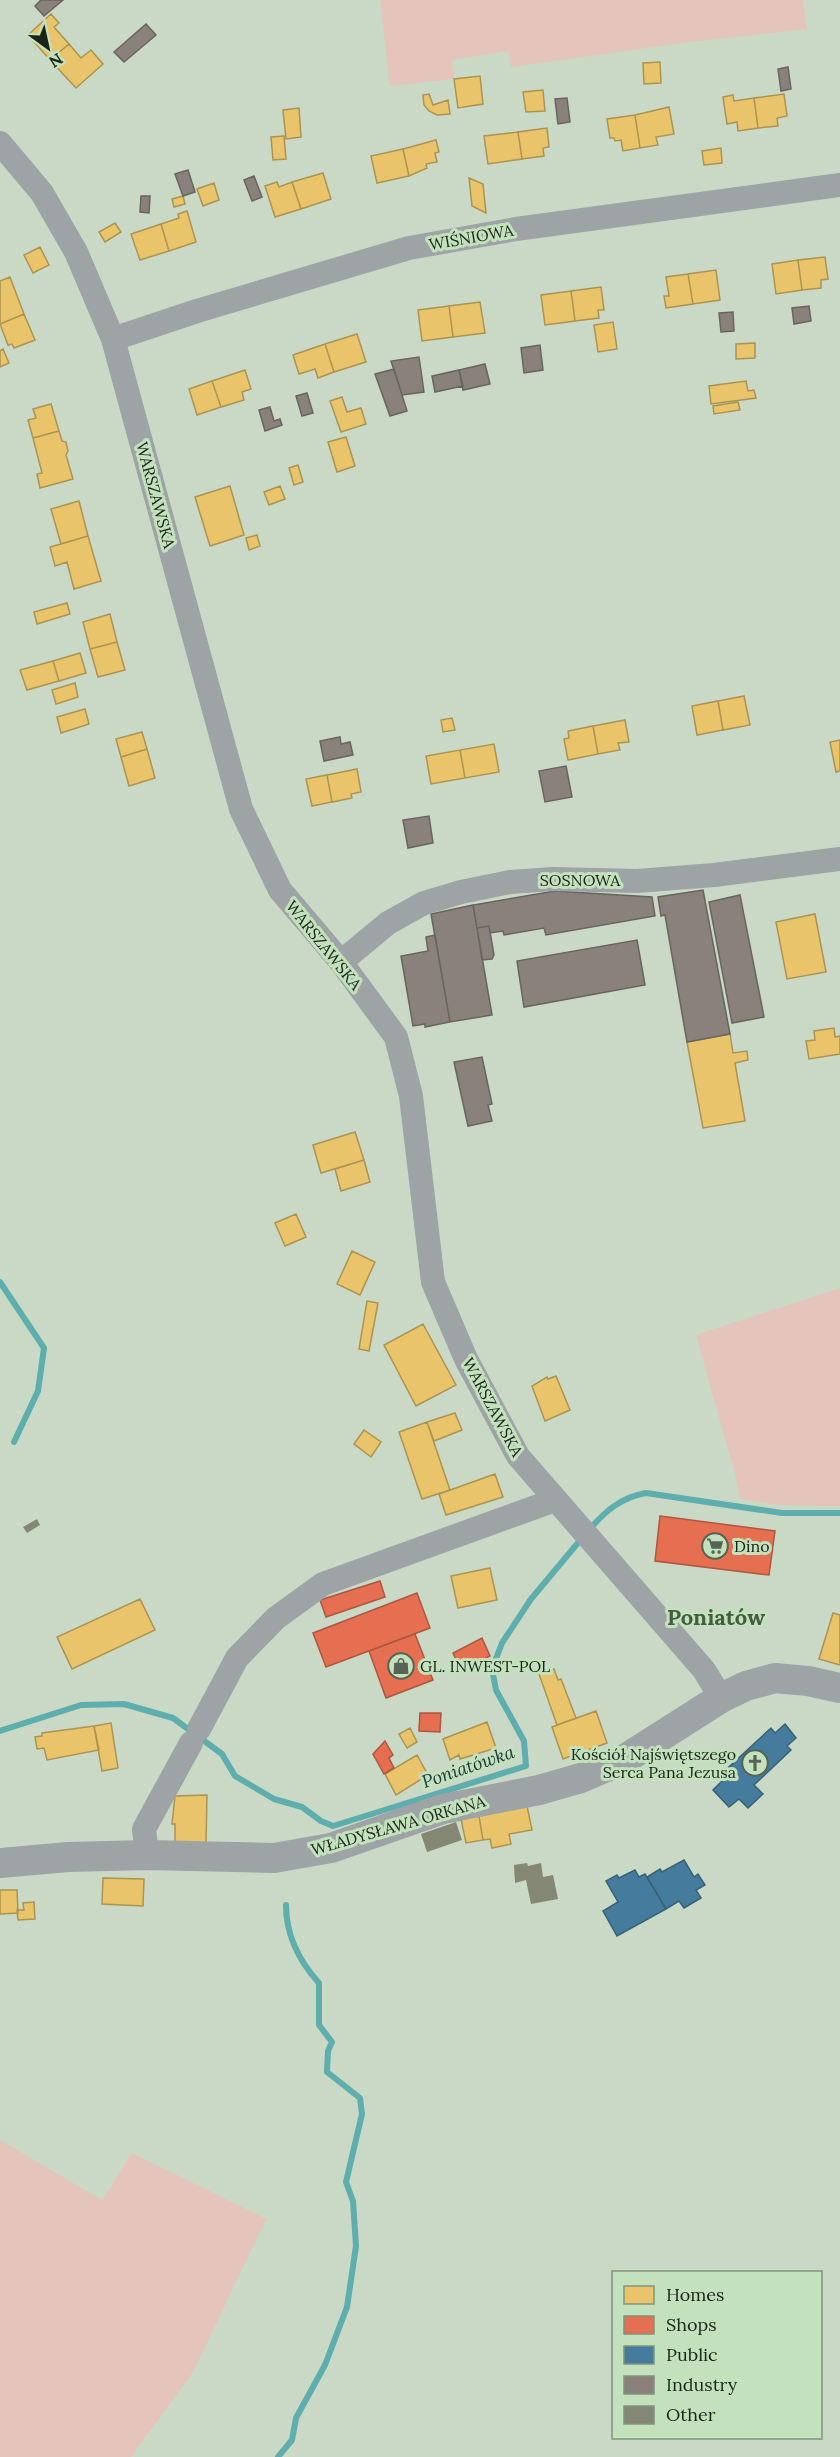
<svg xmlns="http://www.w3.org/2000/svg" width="840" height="2457" font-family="Lora,serif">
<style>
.green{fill:#e4c4bb}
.homes{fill:#e9c46a;stroke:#ab9451;stroke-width:1.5}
.shops{fill:#e76f51;stroke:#aa5840;stroke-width:1.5}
.public{fill:#457b9d;stroke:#386175;stroke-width:1.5}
.industry{fill:#8a817c;stroke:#68655e;stroke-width:1.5}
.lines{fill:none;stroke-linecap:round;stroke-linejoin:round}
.stream{stroke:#5daeac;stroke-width:6}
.building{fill:#858775}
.minor{stroke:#9ea3a6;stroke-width:24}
.tertiary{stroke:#9ea3a6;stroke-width:30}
.labels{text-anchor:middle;stroke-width:6;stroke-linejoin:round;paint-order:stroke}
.street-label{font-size:16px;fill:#1a2417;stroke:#c3e1bd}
.poi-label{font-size:16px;fill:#1a2417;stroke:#c3e1bd;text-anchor:start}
.water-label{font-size:18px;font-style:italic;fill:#203839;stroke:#c3e1bd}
.district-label{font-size:22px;font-weight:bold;fill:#435d3e;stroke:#c3e1bd}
</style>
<rect width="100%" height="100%" fill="#c9d9c5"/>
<!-- green -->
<path class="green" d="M380 0H803L807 29 689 42 511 67 508 51 452 60 454 79 390 86Z
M840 1288V1506L781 1505 740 1499 735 1474 696 1335Z
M0 2140 102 2200 132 2153 266 2219 193 2372 131 2457H0Z"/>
<!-- homes -->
<path class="homes" d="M51 14 59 23 54 27 69 44 50 60 28 35Z
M69 44 81 58 91 50 103 64 76 88 50 60Z
M660 62 661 83 644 84 643 63Z
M480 76 483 104 458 108 454 79Z
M543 90 545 111 526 112 523 92Z
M429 94 433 105 448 100 450 114 437 115 429 111 424 105 423 95Z
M784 94 787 116 777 118 778 126 758 128 754 98Z
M733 95 734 101 754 98 758 128 738 131 737 122 727 124 723 97Z
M669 107 674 134 656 137 658 145 640 148 635 115Z
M299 108 301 137 286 139 283 110Z
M635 115 640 148 623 151 621 140 615 141 614 138H610L607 119Z
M547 128 549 147 543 148 544 156 522 159 518 132Z
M518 132 522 159 488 164 484 136Z
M284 136 286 159 273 160 271 137Z
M436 140 439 152 435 153 437 162 426 164 427 168 409 176 403 149Z
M721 148 722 163 704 165 702 151Z
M403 149 409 176 377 183 371 156Z
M323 173 331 199 301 209 292 182Z
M469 178 483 184 486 213 472 206Z
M277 182 279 187 292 182 301 209 275 217 265 186Z
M214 183 219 200 203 206 197 189Z
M183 196 185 204 174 207 172 199Z
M187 211 196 242 169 251 161 224 179 218 178 214Z
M115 223 121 232 105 242 99 232Z
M161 224 169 251 140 260 131 234Z
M40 247 49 265 33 273 24 255Z
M825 257 828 279 821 280V288L802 290 798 260Z
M798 260 802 290 776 294 772 264Z
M716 270 720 300 693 304 688 274Z
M688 274 693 304 666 308 664 296H669L666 277Z
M10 277 24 314 0 324V281Z
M601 287 604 310H598L599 318 575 321 571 291Z
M571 291 575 321 545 325 541 295Z
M480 302 485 333 453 337 449 306Z
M449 306 453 337 422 341 418 310Z
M24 314 35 340 14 348 12 344 8 345 0 324Z
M613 322 617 349 598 352 594 325Z
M357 334 366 362 334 372 325 344Z
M755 343V358L736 359V344Z
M325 344 334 372 318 378 315 369 299 374 293 355Z
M3 349 9 363 0 367V351Z
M245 370 251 389 242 392 244 400 221 407 212 381Z
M212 381 221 407 197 415 189 389Z
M746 381 748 391 754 390 756 398 711 404 709 386Z
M342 397 347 412 361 408 366 424 341 432 330 401Z
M738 402 740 410 714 414 713 406Z
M51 404 59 431 33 438 28 420 36 418 33 409Z
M59 431 62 441 66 442 68 451 66 455 73 479 40 488 37 474 42 473 33 438Z
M346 437 355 466 337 472 328 442Z
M298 465 303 482 294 485 289 468Z
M230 486 244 535 210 546 195 497Z
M280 486 285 499 269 505 264 492Z
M79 501 88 536 61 544 51 509Z
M257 535 260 546 249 550 246 538Z
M88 536 101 581 74 589 67 562 55 566 50 547Z
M67 603 70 614 37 624 34 612Z
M110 614 117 642 90 649 83 622Z
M117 642 125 670 98 677 90 649Z
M80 653 86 673 59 681 53 661Z
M53 661 59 681 27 690 20 670Z
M75 683 78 697 56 704 52 690Z
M744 696 750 725 723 730 718 701Z
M718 701 723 730 697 735 692 706Z
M85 709 89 724 61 733 57 717Z
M452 718 455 730 443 732 441 720Z
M625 720 629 742 618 743 620 750 598 754 593 726Z
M593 726 598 754 568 760 564 739 569 738 568 731Z
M142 732 147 749 121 757 116 739Z
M840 740V771L836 772 830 742Z
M494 744 499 772 465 778 460 750Z
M147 749 155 778 129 786 121 757Z
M460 750 465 778 431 784 426 756Z
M357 769 361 792 351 794 352 798 332 802 327 775Z
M327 775 332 802 312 806 306 779Z
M815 914 826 972 787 979 776 922Z
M834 1028 835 1037 840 1036V1054L809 1059 806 1041 815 1040 814 1031Z
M730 1034 733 1053 747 1051 748 1060 735 1063 745 1121 703 1128 687 1042Z
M355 1132 364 1160 321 1173 313 1145Z
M364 1160 370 1182 341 1191 335 1169Z
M296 1214 306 1237 285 1246 275 1223Z
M352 1251 375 1262 360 1295 337 1284Z
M367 1301 378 1303 369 1351 359 1349Z
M423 1324 456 1385 416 1406 384 1345Z
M556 1376 570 1410 545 1421 532 1386 547 1377 548 1379Z
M455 1413 462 1430 434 1441 427 1422Z
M427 1422 450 1490 422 1499 399 1432Z
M364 1430 381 1442 371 1457 354 1444Z
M495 1474 503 1497 446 1515 439 1494Z
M490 1568 497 1600 458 1608 451 1576Z
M140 1599 155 1630 72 1669 57 1637Z
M833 1613 840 1615V1665L819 1659Z
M554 1669 558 1680 561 1679 576 1718 557 1725 539 1674Z
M596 1711 607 1743 563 1759 552 1727Z
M487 1722 496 1748 460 1759 459 1755 450 1760 443 1739Z
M111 1723 118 1768 102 1771 94 1726Z
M94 1726 99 1750 47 1760 44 1748 37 1749 35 1737 42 1736V1733Z
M410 1728 417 1742 407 1748 399 1734Z
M417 1755 428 1775 396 1795 385 1774Z
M207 1795 206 1843H175V1824H172L175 1796Z
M527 1806 532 1830 509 1834 511 1844 492 1848 490 1839 483 1840 479 1816Z
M479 1816 483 1840 466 1843 461 1819Z
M103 1878 144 1879 143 1906 102 1904Z
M0 1890H17L18 1913 0 1914Z
M34 1902 35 1919 18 1920 17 1910H24L23 1903Z"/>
<!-- shops -->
<path class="shops" d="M660 1516 775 1531 769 1575 655 1561Z
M380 1581 385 1597 326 1617 320 1600Z
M417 1593 430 1628 326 1667 313 1633Z
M415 1634 433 1680 386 1698 369 1651Z
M482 1638 490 1656 486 1658 488 1663 474 1670 471 1663 460 1668 453 1653Z
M420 1713H441L440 1732 419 1731Z
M385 1741 393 1755 389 1758 394 1768 384 1774 373 1754Z"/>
<!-- public -->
<path class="public" d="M785 1724 796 1738 787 1746 791 1750 754 1785 763 1794 748 1808 739 1799 729 1807 713 1790 722 1781 718 1777 771 1728 775 1733Z
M684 1860 694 1877 698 1874 705 1885 696 1890 701 1898 684 1908 679 1901 666 1909 647 1877 660 1869 662 1872Z
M635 1870 639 1877 645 1874 666 1909 617 1936 603 1911 618 1902 606 1881 617 1875 619 1878Z"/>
<!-- industry -->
<path class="industry" d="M41 0H63L44 16 35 6Z
M146 24 156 35 124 62 114 52Z
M788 67 791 89 781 91 778 69Z
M567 98 570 122 558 124 555 99Z
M188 170 195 192 183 196 175 174Z
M254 176 262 197 252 201 244 180Z
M141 196H150L149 213 140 212Z
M809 306 811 321 794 324 792 308Z
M733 312 734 331 721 332 719 313Z
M540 345 543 370 524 373 521 348Z
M419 357 424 392 402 395 391 361Z
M485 364 490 384 463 390 459 370Z
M394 369 407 411 390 416 375 374Z
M459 370 463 386 435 392 432 376Z
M307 393 313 413 302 416 296 396Z
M270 407 274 421 280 419 282 425 265 431 259 410Z
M340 737 341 744 350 742 353 755 324 761 320 741Z
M566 766 572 797 545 802 539 771Z
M429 816 433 843 408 848 403 820Z
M703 890 730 1034 687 1042 665 915 661 916 658 897Z
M555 891 652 897 655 916 546 935 544 928 504 935 503 931 490 933 489 926 477 928 473 905Z
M740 895 764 1017 732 1023 709 902Z
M473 905 492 1015 450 1022 431 914Z
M489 926 494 955 492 959 482 960 477 928Z
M435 935 450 1022 425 1027V1024L413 1026 401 956 428 951 426 937Z
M637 940 645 985 524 1007 517 961Z
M482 1057 492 1104 488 1105 492 1121 468 1126 454 1062Z"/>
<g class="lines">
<!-- stream -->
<path class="stream" d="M0 1282 44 1348 38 1391 14 1442
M589 1530C605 1511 622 1497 646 1493L782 1513H840
M0 1731 81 1705 124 1704 173 1718 222 1754 235 1776 274 1799 302 1807 321 1821 333 1826 526 1766 524 1741 496 1690 492 1669 502 1643 531 1599 582 1538
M278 2457 292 2440 296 2418 325 2365 347 2307 356 2246 353 2201 346 2182 362 2114 360 2098 327 2072 328 2051 332 2042 319 2025V1983C299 1961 286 1935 286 1905"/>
</g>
<!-- building -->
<path class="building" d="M37 1519 40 1525 27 1533 23 1527Z
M456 1822 462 1840 427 1852 421 1834Z
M527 1863 528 1866 541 1863 543 1877 553 1875 558 1899 531 1904 526 1880 515 1883 514 1865Z"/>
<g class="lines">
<!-- minor -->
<path class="minor" d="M0 143 42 193 76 252 113 339 241 809 280 890 341 962 396 1037 411 1096 433 1282 466 1359 518 1456 704 1670 721 1698
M113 339 197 311 409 248 516 229 840 185
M341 962 388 923 424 903 461 892 510 882 553 879 637 881 714 875 840 859
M199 1729 237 1658 276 1618 323 1584 555 1500
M147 1855 144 1829 191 1743"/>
<!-- tertiary -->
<path class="tertiary" d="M0 1863 68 1857 147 1855 274 1858 331 1848 443 1809 539 1790 581 1778 625 1759 721 1698 746 1686 775 1678 808 1681 840 1688"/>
</g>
<!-- icons -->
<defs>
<g id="supermarket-ring" transform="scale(1.35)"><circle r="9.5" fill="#c3e1bd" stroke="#576354" stroke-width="1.5"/><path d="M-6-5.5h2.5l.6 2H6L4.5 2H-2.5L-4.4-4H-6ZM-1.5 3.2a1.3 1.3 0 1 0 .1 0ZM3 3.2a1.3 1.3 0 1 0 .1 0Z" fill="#576354"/></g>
<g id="shop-ring" transform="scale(1.35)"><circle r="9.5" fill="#c3e1bd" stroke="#576354" stroke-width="1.5"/><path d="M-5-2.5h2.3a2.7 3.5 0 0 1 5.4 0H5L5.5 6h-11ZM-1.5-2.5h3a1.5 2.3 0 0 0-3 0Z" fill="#576354"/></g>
<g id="church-ring" transform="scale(1.35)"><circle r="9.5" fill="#c3e1bd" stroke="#576354" stroke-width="1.5"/><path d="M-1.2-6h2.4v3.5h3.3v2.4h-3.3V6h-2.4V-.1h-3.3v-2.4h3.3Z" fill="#576354"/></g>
</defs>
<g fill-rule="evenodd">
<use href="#supermarket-ring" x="715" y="1546"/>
<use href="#shop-ring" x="401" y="1666"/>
<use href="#church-ring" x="755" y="1763"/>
</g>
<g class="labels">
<!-- street labels -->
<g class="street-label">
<text transform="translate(471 237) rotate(-10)" y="6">WIŚNIOWA</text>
<text transform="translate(156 495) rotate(75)" y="6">WARSZAWSKA</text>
<text x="580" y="886">SOSNOWA</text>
<text transform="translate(324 945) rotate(51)" y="6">WARSZAWSKA</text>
<text transform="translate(493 1407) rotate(62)" y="6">WARSZAWSKA</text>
<text transform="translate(398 1825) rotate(-16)" y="6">WŁADYSŁAWA ORKANA</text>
</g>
<!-- poi labels -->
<g class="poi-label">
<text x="734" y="1552">Dino</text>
<text x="420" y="1672">GL. INWEST-POL</text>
<text x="736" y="1760" text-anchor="end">Kościół Najświętszego<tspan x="736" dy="18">Serca Pana Jezusa</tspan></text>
</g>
<!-- water labels -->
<g class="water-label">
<text transform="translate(468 1767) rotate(-19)" y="6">Poniatówka</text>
</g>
<!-- district labels -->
<g class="district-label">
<text x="716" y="1625">Poniatów</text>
</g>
</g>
<!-- legend -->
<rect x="612" y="2271" width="210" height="168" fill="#c3e1bd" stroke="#7f957b" stroke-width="1.5"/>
<rect x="624" y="2286" width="30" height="18" fill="#e9c46a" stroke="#7f957b" stroke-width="1.5"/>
<text x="666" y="2301" font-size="18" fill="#1a2417">Homes</text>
<rect x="624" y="2316" width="30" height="18" fill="#e76f51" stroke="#7f957b" stroke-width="1.5"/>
<text x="666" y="2331" font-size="18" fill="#1a2417">Shops</text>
<rect x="624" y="2346" width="30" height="18" fill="#457b9d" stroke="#7f957b" stroke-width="1.5"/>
<text x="666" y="2361" font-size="18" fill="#1a2417">Public</text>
<rect x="624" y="2376" width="30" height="18" fill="#8a817c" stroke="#7f957b" stroke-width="1.5"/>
<text x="666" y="2391" font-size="18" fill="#1a2417">Industry</text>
<rect x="624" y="2406" width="30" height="18" fill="#858775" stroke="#7f957b" stroke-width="1.5"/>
<text x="666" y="2421" font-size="18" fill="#1a2417">Other</text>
<!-- north arrow -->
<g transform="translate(48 48) rotate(147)" stroke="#c3e1bd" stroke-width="4.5" paint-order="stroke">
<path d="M0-4.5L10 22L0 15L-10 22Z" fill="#1a2417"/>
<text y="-9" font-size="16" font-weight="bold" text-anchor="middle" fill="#1a2417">N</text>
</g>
</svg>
